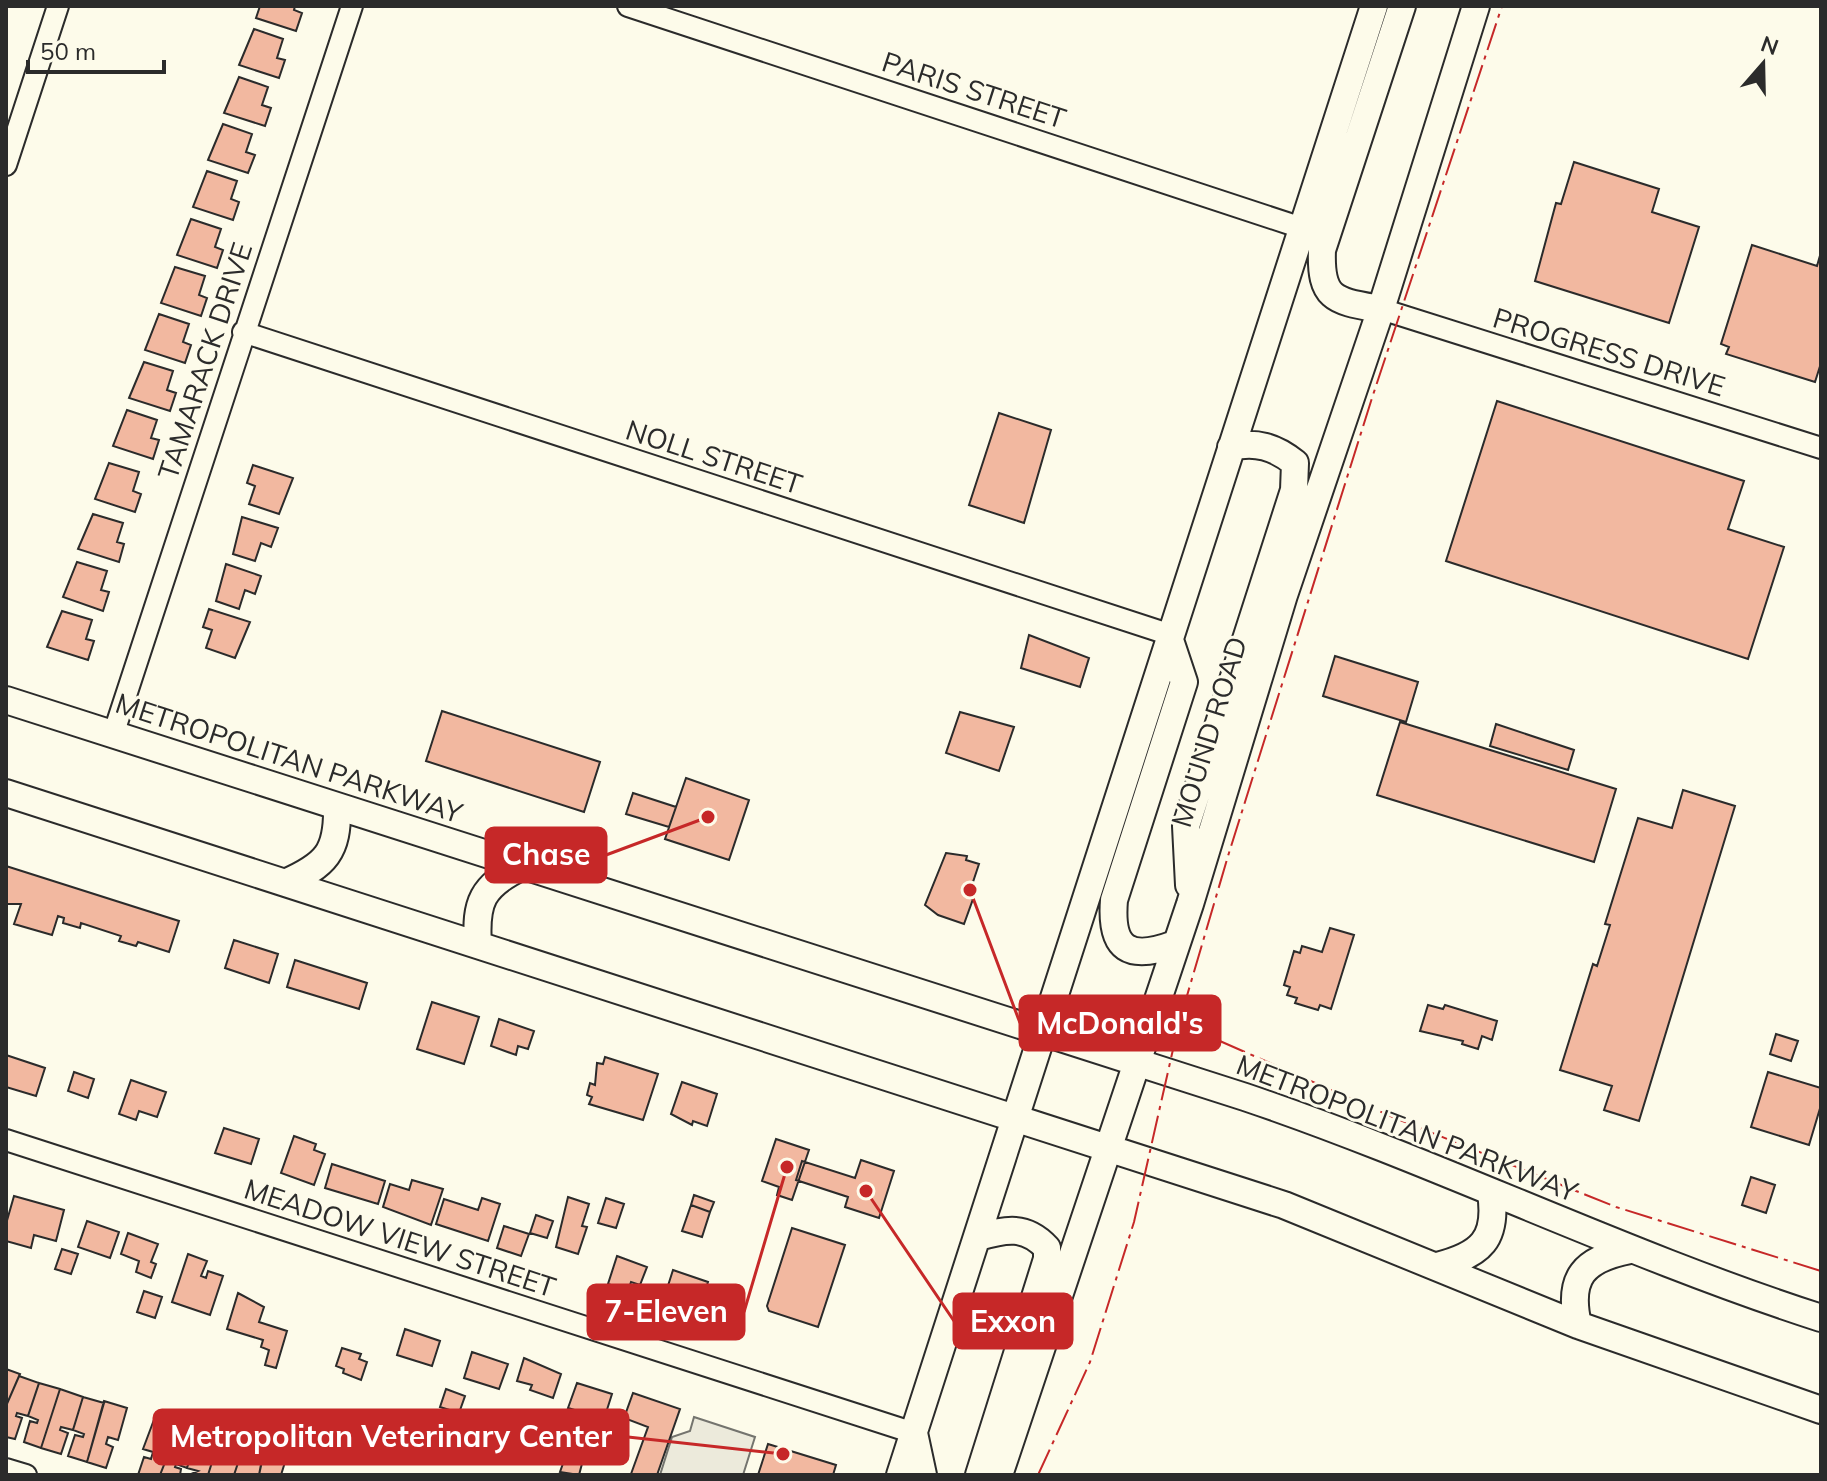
<svg xmlns="http://www.w3.org/2000/svg" width="1827" height="1481" font-family="Mulish,sans-serif">
<style>
.parking{fill:#eceadb;stroke:#74746e;stroke-width:2}
.building{fill:#f2b8a0;stroke:#2b2b2b;stroke-width:2}
.lines{fill:none;stroke-linecap:round;stroke-linejoin:round}
.minor-casing{stroke:#2b2b2b;stroke-width:24}
.major-casing{stroke:#2b2b2b;stroke-width:30}
.minor{stroke:#fdfbea;stroke-width:20}
.major{stroke:#fdfbea;stroke-width:26}
.power{stroke:#c62828;stroke-width:2;stroke-dasharray:28 6 4 6;stroke-linecap:butt}
.labels{text-anchor:middle;stroke-width:6;stroke-linejoin:round;paint-order:stroke}
.street-label{font-size:28px;fill:#2b2b2b;stroke:#fdfbea}
.leader{fill:none;stroke:#c62828;stroke-width:3}
.callout-dot{fill:#c62828;stroke:#fdfbea;stroke-width:3}
.callout{fill:#c62828;stroke:#c62828;stroke-width:3}
.callout-label{font-size:30px;text-anchor:middle;font-weight:bold;fill:#fff}
</style>
<rect width="100%" height="100%" fill="#fdfbea"/>
<!-- parking -->
<path class="parking" d="M694 1417 755 1437 743 1475H660L672 1437 690 1431Z"/>
<!-- building -->
<path class="building" d="M260 6H295L294 10 302 13 296 31 256 18Z
M254 29 283 39 277 58 285 60 279 78 239 65Z
M239 77 268 87 262 105 271 108 265 126 224 113Z
M223 124 252 134 246 152 255 155 248 173 208 160Z
M1574 162 1659 189 1652 212 1699 227 1669 323 1535 281 1556 203 1561 204Z
M207 171 237 181 231 199 239 202 233 220 193 207Z
M191 219 221 229 215 247 223 250 217 268 177 255Z
M1752 245 1817 266 1821 252V363L1815 382 1726 354 1729 347 1721 344Z
M175 267 205 276 199 295 207 298 201 316 161 303Z
M159 314 189 324 183 342 191 345 185 363 145 350Z
M144 362 173 371 167 390 176 393 170 411 129 398Z
M1497 401 1744 481 1728 529 1784 547 1748 659 1446 561Z
M127 410 157 420 151 438 159 440 153 459 113 446Z
M999 413 1051 430 1024 523 969 505Z
M109 463 139 472 133 491 141 494 135 512 95 499Z
M253 465 293 478 279 514 249 504 255 486 247 483Z
M93 514 123 523 117 542 124 544 119 562 78 549Z
M242 517 278 528 271 547 261 543 255 561 233 554Z
M77 562 107 571 101 590 109 592 103 611 63 597Z
M226 564 261 576 255 594 245 590 239 609 216 601Z
M209 609 250 622 235 658 206 648 212 630 203 627Z
M62 611 92 620 86 639 94 641 88 660 47 647Z
M1029 635 1089 658 1080 687 1021 668Z
M1335 656 1418 682 1406 722 1323 696Z
M442 711 600 762 584 812 426 761Z
M960 712 1014 727 999 771 946 753Z
M1400 722 1616 789 1594 862 1377 795Z
M1496 724 1574 750 1568 770 1490 746Z
M686 778 749 800 729 860 665 839Z
M1683 790 1735 806 1639 1121 1604 1110 1612 1086 1560 1070 1593 964 1597 966 1610 925 1605 924 1638 818 1672 828Z
M633 793 676 807 669 827 626 814Z
M946 853 967 856 966 860 979 864 968 897 973 899 964 924 938 915 925 905Z
M6 866 179 921 169 952 138 942 136 946 119 941 121 936 81 923 80 928 63 923 64 918 58 916 52 935 14 924 21 904H6Z
M1330 928 1354 935 1331 1009 1320 1005 1318 1010 1295 1003 1297 998 1287 995 1290 987 1284 985 1294 951 1300 953 1302 946 1322 952Z
M234 940 278 954 269 983 225 968Z
M295 960 367 983 359 1009 287 987Z
M432 1002 479 1017 464 1064 417 1049Z
M1428 1005 1443 1009 1445 1005 1497 1021 1492 1040 1482 1036 1478 1049 1462 1044 1463 1041 1420 1031Z
M499 1019 534 1031 528 1049 518 1046 516 1055 491 1046Z
M1776 1034 1798 1041 1791 1061 1770 1054Z
M6 1055 45 1068 36 1096 6 1087Z
M605 1057 658 1074 643 1120 589 1104 592 1097 587 1095 590 1083 595 1085 597 1063 603 1064Z
M74 1072 94 1079 88 1098 68 1091Z
M1768 1072 1821 1088V1105L1809 1145 1751 1127Z
M131 1080 166 1092 157 1117 139 1111 136 1120 119 1114Z
M682 1082 717 1094 707 1126 693 1121 692 1125 671 1114Z
M224 1128 259 1139 251 1164 215 1153Z
M294 1136 316 1144 314 1150 325 1154 314 1185 281 1173Z
M776 1139 809 1150 792 1200 777 1195 779 1187 762 1181Z
M861 1160 894 1171 879 1218 845 1207 848 1197 796 1180 802 1161 855 1178Z
M332 1164 385 1181 378 1204 325 1188Z
M1751 1177 1775 1185 1766 1213 1742 1205Z
M412 1180 443 1189 431 1225 383 1207 390 1184 409 1190Z
M694 1195 714 1202 710 1212 691 1205Z
M14 1196 64 1210 56 1241 34 1235 31 1248 6 1241V1224Z
M568 1197 589 1204 582 1226 587 1227 578 1254 556 1247Z
M482 1198 500 1204 488 1241 436 1224 444 1199 478 1210Z
M606 1198 624 1204 616 1228 598 1223Z
M691 1205 710 1212 702 1237 682 1231Z
M536 1215 553 1221 547 1238 530 1233Z
M87 1221 119 1232 110 1258 78 1247Z
M504 1226 529 1234 521 1256 497 1248Z
M792 1228 845 1245 818 1327 769 1311 767 1306Z
M128 1233 158 1244 151 1262 156 1264 151 1278 136 1272 139 1261 121 1254Z
M62 1249 78 1254 71 1274 55 1269Z
M188 1254 207 1261 201 1276 206 1278 208 1271 223 1276 210 1315 172 1302Z
M617 1256 647 1267 640 1285 631 1282 628 1291 608 1284Z
M673 1270 708 1282 700 1307 665 1295Z
M144 1291 162 1297 155 1318 137 1312Z
M238 1293 264 1307 259 1322 287 1331 276 1368 265 1365 269 1350 261 1347 263 1340 227 1329Z
M405 1329 440 1341 432 1366 397 1355Z
M342 1348 361 1354 359 1359 367 1362 361 1380 343 1373 344 1369 336 1366Z
M472 1352 508 1364 499 1389 464 1378Z
M524 1358 561 1374 553 1398 530 1390 532 1385 517 1381Z
M6 1369 20 1374 6 1406Z
M19 1376 39 1383 28 1416 17 1413 16 1416 22 1418 15 1439 6 1437V1406Z
M39 1383 60 1389 41 1448 24 1442 30 1421 37 1423 38 1420 28 1416Z
M577 1383 612 1394 604 1419 568 1408Z
M60 1389 83 1397 73 1430 61 1427 60 1430 68 1433 61 1454 41 1448Z
M446 1389 465 1396 459 1413 440 1407Z
M633 1393 680 1409 657 1475 631 1474 648 1427 624 1418Z
M83 1397 104 1403 87 1462 68 1456 75 1435 83 1437 84 1434 73 1430Z
M104 1401 127 1408 118 1440 108 1437 106 1444 113 1447 106 1468 87 1462Z
M155 1417 179 1427 160 1475H138L144 1457 151 1459 153 1452 143 1449Z
M179 1427 198 1434 187 1468 176 1464 175 1467 181 1469 180 1475H160Z
M198 1434 219 1440 208 1475H189L198 1471 187 1468Z
M219 1440 243 1448 234 1475H208Z
M768 1444 836 1465 833 1475H758Z
M243 1448 263 1454 259 1475H234Z
M264 1452 286 1459 281 1475H259Z
M566 1455 583 1460 579 1475 560 1472Z"/>
<g class="lines">
<!-- minor casing -->
<g class="minor-casing">
<path id="minor" d="M628 6 1302 228
M6 165 58 6
M1381 309 1821 448
M243 332 1168 634
M113 735 352 6
M6 1140 914 1433
M6 1469 26 1475"/>
</g>
<!-- major casing -->
<g class="major-casing">
<path id="major" d="M1381 309C1336 301 1320 301 1322 250L1402 6
M1168 634 1184 682 1114 900C1110 950 1129 961 1175 944
M6 700 1245 1097C1440 1163 1625 1255 1821 1318
M6 793 1284 1205 1578 1325 1821 1410
M285 883C326 865 338 852 337 807
M1189 885 1186 826 1294 490 1295 463C1275 447 1256 441 1231 447
M478 945C475 902 482 886 521 867
M978 1237C1006 1229 1026 1225 1047 1248V1259L979 1475
M1437 1266C1481 1255 1498 1239 1491 1193
M1578 1325C1567 1277 1584 1259 1630 1250
M914 1433 923 1475
M900 1475 1374 6
M999 1475 1190 904 1284 595 1381 309 1476 6"/>
</g>
<!-- minor -->
<use href="#minor" class="minor"/>
<!-- major -->
<use href="#major" class="major"/>
<!-- power -->
<path class="power" d="M1179 1023 1395 1118 1616 1207 1821 1271
M1038 1475 1090 1362 1134 1222 1179 1023 1228 856 1372 398 1502 6"/>
</g>
<g class="labels">
<!-- street labels -->
<g class="street-label">
<text transform="translate(974 90) rotate(18)" y="10">PARIS STREET</text>
<text transform="translate(1609 352) rotate(17)" y="10">PROGRESS DRIVE</text>
<text transform="translate(205 361) rotate(-72)" y="10">TAMARACK DRIVE</text>
<text transform="translate(714 457) rotate(18)" y="10">NOLL STREET</text>
<text transform="translate(1209 732) rotate(-73)" y="10">MOUND ROAD</text>
<text transform="translate(289 758) rotate(18)" y="10">METROPOLITAN PARKWAY</text>
<text transform="translate(1407 1128) rotate(21)" y="10">METROPOLITAN PARKWAY</text>
<text transform="translate(400 1238) rotate(18)" y="10">MEADOW VIEW STREET</text>
</g>
</g>
<!-- callouts -->
<path class="leader" d="M708 817L606 855M970 890L1020 1023M787 1167L744 1312M866 1191L954 1321M783 1454L628 1437"/>
<g class="callout-dot">
<circle cx="708" cy="817" r="8"/>
<circle cx="970" cy="890" r="8"/>
<circle cx="787" cy="1167" r="8"/>
<circle cx="866" cy="1191" r="8"/>
<circle cx="783" cy="1454" r="8"/>
</g>
<g class="callout">
<rect x="486" y="828" width="120" height="54" rx="8"/>
<rect x="1020" y="996" width="200" height="54" rx="8"/>
<rect x="588" y="1285" width="156" height="54" rx="8"/>
<rect x="954" y="1294" width="118" height="54" rx="8"/>
<rect x="154" y="1410" width="474" height="54" rx="8"/>
</g>
<g class="callout-label">
<text x="546" y="865">Chase</text>
<text x="1120" y="1034">McDonald's</text>
<text x="666" y="1322">7-Eleven</text>
<text x="1013" y="1332">Exxon</text>
<text x="391" y="1447">Metropolitan Veterinary Center</text>
</g>
<!-- border -->
<rect width="1827" height="1481" fill="none" stroke="#2b2b2b" stroke-width="16"/>
<!-- north arrow -->
<g transform="translate(1763 64) rotate(20)" stroke="#fdfbea" stroke-width="6" paint-order="stroke">
<path d="M0-6L14 30L0 20L-14 30Z" fill="#2b2b2b"/>
<text y="-12" font-size="22" font-weight="bold" text-anchor="middle" fill="#2b2b2b">N</text>
</g>
<!-- scale -->
<path d="M28 60v12h136v-12" fill="none" stroke="#2b2b2b" stroke-width="4"/>
<text x="40" y="60" font-size="24" fill="#2b2b2b" stroke="#fdfbea" stroke-width="6" paint-order="stroke">50 m</text>
</svg>
